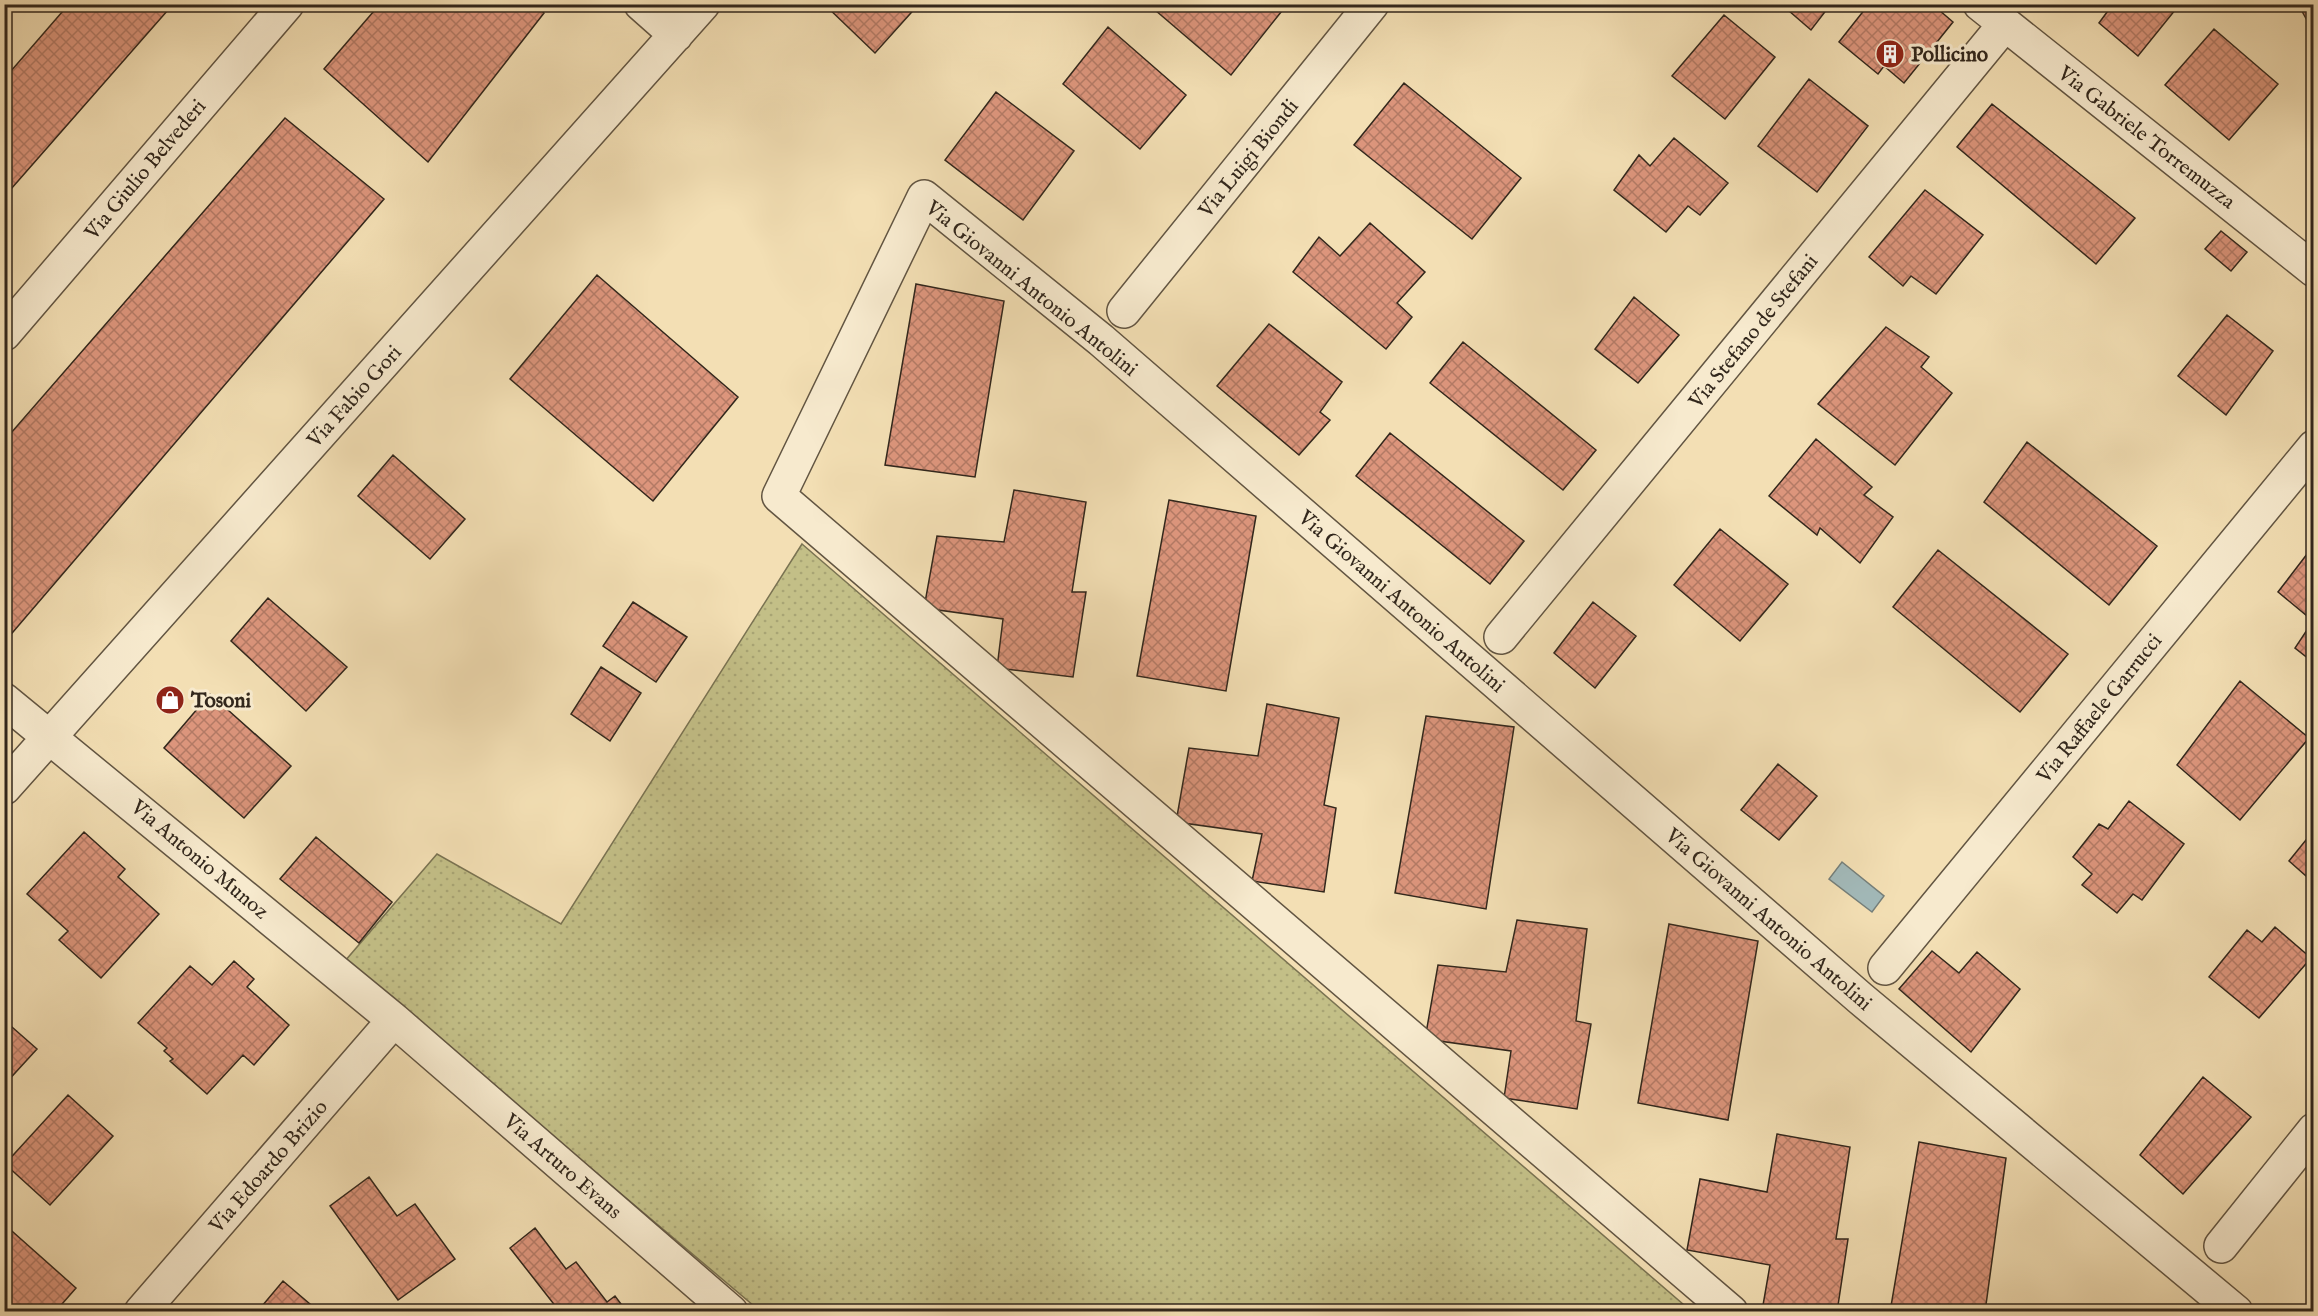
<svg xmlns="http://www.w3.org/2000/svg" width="2318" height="1316" font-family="'IM FELL English',serif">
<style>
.grass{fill:url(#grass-dots);stroke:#7a7352;stroke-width:1.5}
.water{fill:#a2b9b9;stroke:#757f7a;stroke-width:1.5}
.building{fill:url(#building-cross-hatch);stroke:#32271c;stroke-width:1.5}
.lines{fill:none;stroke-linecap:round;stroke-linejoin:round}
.minor-casing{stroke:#625542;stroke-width:36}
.minor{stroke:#f7eace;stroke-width:33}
.labels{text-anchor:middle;stroke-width:6;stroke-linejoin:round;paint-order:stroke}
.poi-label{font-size:21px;font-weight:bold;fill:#32271c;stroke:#f7eace;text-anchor:start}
.street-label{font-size:21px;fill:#32271c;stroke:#f7eace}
</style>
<defs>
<pattern id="grass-dots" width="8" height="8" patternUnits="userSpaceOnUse" patternTransform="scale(1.5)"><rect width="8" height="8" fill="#c3bf87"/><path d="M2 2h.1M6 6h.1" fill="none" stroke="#a8a474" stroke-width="1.8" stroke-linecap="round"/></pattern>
<pattern id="building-cross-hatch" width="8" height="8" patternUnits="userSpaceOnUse" patternTransform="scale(1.5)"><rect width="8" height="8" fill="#dc957c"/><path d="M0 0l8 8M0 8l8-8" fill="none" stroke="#b37a65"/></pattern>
</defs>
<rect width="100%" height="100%" fill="#f3dfb4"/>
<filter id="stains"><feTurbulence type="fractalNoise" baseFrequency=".00333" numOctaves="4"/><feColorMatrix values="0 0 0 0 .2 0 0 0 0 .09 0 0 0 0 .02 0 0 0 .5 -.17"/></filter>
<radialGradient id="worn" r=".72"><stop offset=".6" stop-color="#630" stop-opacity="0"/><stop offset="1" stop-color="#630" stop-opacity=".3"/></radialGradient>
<!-- grass -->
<path class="grass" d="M802 544 1691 1311H760L345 961 437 854 561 924Z"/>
<!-- water -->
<path class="water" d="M1842 862 1884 896 1872 912 1829 879Z"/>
<!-- building -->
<path class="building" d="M69 4H163L168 10 4 197V79Z
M380 4H535L544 13 428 162 324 69Z
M824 4H919L875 53Z
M1148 4H1271L1281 12 1231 75Z
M1781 4H1831L1811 30Z
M1869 4H1932L1953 22 1904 83 1884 66 1878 74 1839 42Z
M2113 4H2180L2138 56 2099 23Z
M2298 4H2314V33Z
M1724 15 1775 57 1725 119 1672 76Z
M1108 27 1186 95 1140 149 1063 84Z
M2214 29 2278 84 2229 140 2165 85Z
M1809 79 1868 126 1817 192 1758 146Z
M1404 83 1521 178 1472 239 1354 145Z
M996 92 1074 151 1023 220 945 160Z
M1992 104 2135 218 2096 264 1957 147Z
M285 118 384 199 7 639 4 637V441Z
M1674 138 1728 183 1700 215 1688 206 1666 232 1614 190 1639 155 1650 166Z
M1925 190 1983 235 1936 294 1911 276 1903 286 1869 257Z
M1370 223 1425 272 1397 303 1412 317 1386 349 1293 272 1319 237 1340 256Z
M2221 231 2247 252 2231 271 2205 249Z
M597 275 738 397 653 501 510 379Z
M916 284 1004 301 975 477 885 465Z
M1634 297 1679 335 1638 383 1595 349Z
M2227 315 2273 351 2226 415 2178 376Z
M1269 324 1342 382 1320 412 1330 420 1299 455 1217 386Z
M1886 327 1929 357 1921 367 1952 393 1895 465 1818 404Z
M1463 342 1596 450 1563 490 1430 383Z
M1390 433 1524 541 1490 584 1356 476Z
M1816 439 1872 487 1864 495 1893 517 1860 563 1820 528 1817 535 1769 496Z
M2027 442 2157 546 2109 605 1984 502Z
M393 455 465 519 430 559 358 496Z
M1014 490 1086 502 1072 592H1086L1073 677 997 668 1003 619 924 608 937 536 1004 542Z
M1169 500 1256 516 1226 691 1137 676Z
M1720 529 1788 584 1740 641 1674 585Z
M2314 545V663L2295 648 2313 621 2278 592Z
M1938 550 2068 654 2020 712 1893 607Z
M268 598 347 667 306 711 231 641Z
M633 602 687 637 656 682 603 646Z
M1593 602 1636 636 1595 688 1554 653Z
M601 667 641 693 610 741 571 714Z
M2240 681 2309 738 2240 820 2177 765Z
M210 694 291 766 244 818 164 748Z
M1267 704 1339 718 1324 805 1336 808 1324 892 1252 881 1262 834 1176 822 1189 748 1258 756Z
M1426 716 1514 727 1486 909 1395 893Z
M1778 764 1817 796 1779 840 1741 810Z
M2129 801 2184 844 2142 900 2133 894 2117 913 2082 885 2092 874 2073 857 2099 824 2108 829Z
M2314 830V883L2289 861Z
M84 832 125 869 118 877 159 914 101 978 59 940 68 931 27 894Z
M316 837 392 902 359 943 280 879Z
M1517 920 1587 929 1576 1021 1591 1024 1577 1109 1504 1098 1511 1051 1425 1039 1438 965 1506 972Z
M1669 924 1758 941 1728 1120 1638 1103Z
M2275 927 2311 958 2259 1018 2209 977 2247 930 2262 942Z
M1932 951 1959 973 1977 952 2020 989 1971 1052 1899 989Z
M234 961 254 979 247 987 289 1025 254 1065 243 1055 207 1094 170 1061 173 1059 164 1051 167 1048 138 1023 190 966 212 985Z
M4 1020 37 1049 4 1085Z
M2203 1077 2251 1117 2183 1194 2140 1155Z
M68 1095 113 1136 50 1205 5 1164Z
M1777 1134 1850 1147 1836 1239H1848L1837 1312 1762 1311 1770 1265 1687 1250 1700 1179 1767 1192Z
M1919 1142 2006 1158 1985 1312H1890Z
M369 1177 397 1216 415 1204 455 1259 398 1300 330 1206Z
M4 1224 76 1288 55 1312H20L4 1298Z
M535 1228 566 1269 576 1262 607 1302 615 1296 627 1312H560L510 1248Z
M283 1281 310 1304 304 1310 305 1312H257Z"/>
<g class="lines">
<!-- minor casing -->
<g class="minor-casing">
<path id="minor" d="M641 4 676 35
M1980 4 2314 270
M1124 311 1372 4
M4 334 287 4
M1501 637 2005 24
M4 700 394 1020 731 1312
M4 788 703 4
M1885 968 2314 447
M2221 1246 2314 1130
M141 1312 394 1020
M1731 1312 779 496 924 197 1101 340 1860 998 2236 1312"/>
</g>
<!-- minor -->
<use href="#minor" class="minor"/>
</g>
<!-- icons -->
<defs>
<g id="building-disc" transform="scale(1.5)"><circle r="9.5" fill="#8f2418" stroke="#f7eace"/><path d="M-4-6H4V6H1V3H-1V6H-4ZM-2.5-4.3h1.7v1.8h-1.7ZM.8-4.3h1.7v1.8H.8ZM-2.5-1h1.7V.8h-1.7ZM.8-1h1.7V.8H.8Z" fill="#fff"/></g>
<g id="shop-disc" transform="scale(1.5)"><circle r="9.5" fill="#8f2418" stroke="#f7eace"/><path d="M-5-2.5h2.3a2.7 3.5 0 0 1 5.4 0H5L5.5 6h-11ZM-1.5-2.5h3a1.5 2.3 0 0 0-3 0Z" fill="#fff"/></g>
</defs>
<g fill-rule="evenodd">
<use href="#building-disc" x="1890" y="54"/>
<use href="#shop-disc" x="170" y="700"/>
</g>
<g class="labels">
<!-- poi labels -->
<g class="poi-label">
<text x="1911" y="61">Pollicino</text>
<text x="191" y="707">Tosoni</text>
</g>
<!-- street labels -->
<g class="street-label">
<text transform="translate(2147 137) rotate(38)" y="7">Via Gabriele Torremuzza</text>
<text transform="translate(1248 158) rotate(-51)" y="7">Via Luigi Biondi</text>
<text transform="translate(145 169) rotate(-50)" y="7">Via Giulio Belvederi</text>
<text transform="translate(1032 288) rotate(39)" y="7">Via Giovanni Antonio Antolini</text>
<text transform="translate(1753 331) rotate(-51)" y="7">Via Stefano de Stefani</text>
<text transform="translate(354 396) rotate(-48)" y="7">Via Fabio Gori</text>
<text transform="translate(1402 601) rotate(41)" y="7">Via Giovanni Antonio Antolini</text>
<text transform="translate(2099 708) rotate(-51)" y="7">Via Raffaele Garrucci</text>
<text transform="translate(200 859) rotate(40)" y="7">Via Antonio Munoz</text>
<text transform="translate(1769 919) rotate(41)" y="7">Via Giovanni Antonio Antolini</text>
<text transform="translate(268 1166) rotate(-49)" y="7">Via Edoardo Brizio</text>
<text transform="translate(563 1166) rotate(41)" y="7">Via Arturo Evans</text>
</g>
</g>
<!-- margin -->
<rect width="2318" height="1316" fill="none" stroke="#f3dfb4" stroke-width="24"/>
<rect x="6" y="6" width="2306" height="1304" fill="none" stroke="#32271c" stroke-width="3"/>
<rect x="12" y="12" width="2294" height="1292" fill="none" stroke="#32271c" stroke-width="1.5"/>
<rect width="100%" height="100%" filter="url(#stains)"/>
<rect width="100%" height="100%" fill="url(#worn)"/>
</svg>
